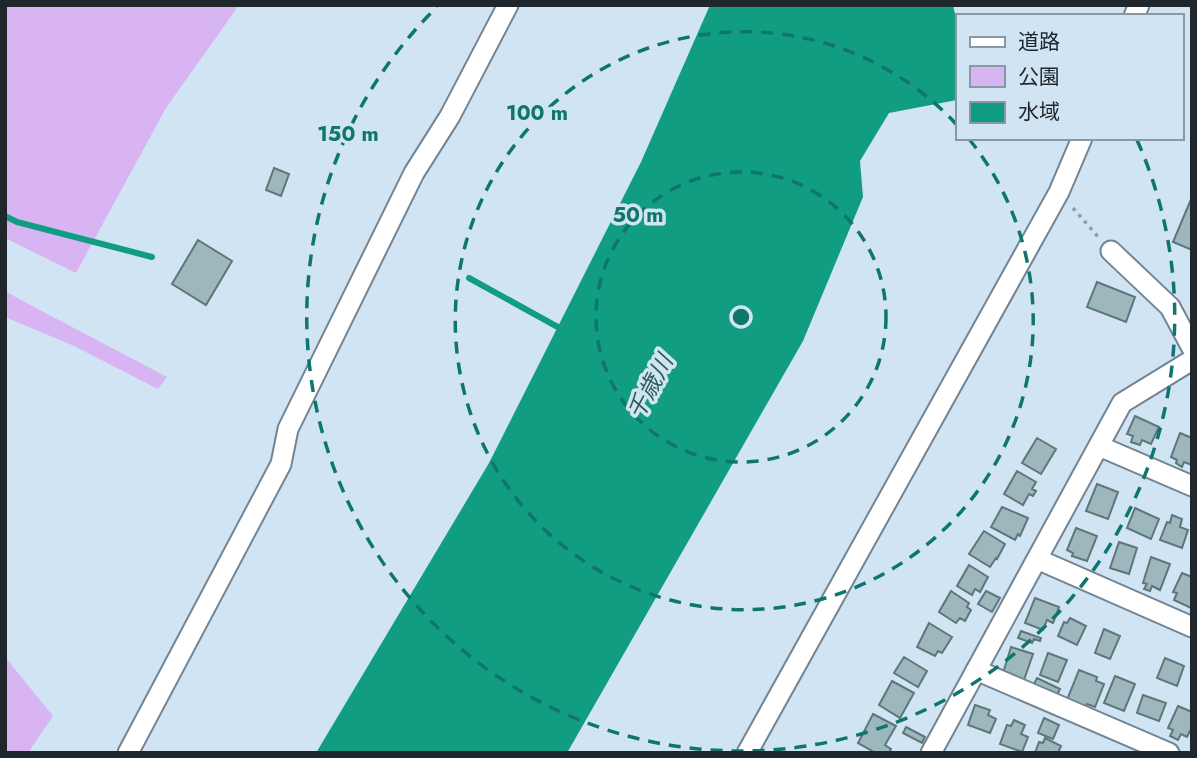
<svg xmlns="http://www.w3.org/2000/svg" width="1197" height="758" font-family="Jost,'Noto Sans JP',sans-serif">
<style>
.green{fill:#d9b4f3}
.water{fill:#119d82}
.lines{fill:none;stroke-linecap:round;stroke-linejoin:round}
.stream{stroke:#119d82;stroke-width:6}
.building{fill:#9db8bc;stroke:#5d767a;stroke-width:2}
.minor-casing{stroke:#738493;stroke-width:23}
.path{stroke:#8f9fab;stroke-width:3.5;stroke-dasharray:3.5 5;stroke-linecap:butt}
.minor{stroke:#fff;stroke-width:19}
.ring{fill:none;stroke:#0f766e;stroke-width:3.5;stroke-dasharray:12 9}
.labels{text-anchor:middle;stroke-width:7;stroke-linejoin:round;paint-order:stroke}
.water-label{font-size:23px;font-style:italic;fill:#295b4e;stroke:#d0e4f4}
.centre{fill:#0f766e;stroke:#d0e4f4;stroke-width:3.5}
.ring-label{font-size:21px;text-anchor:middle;font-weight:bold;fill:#0f766e;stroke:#d0e4f4;stroke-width:7;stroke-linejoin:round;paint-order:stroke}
</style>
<rect width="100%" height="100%" fill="#d0e4f4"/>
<!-- green -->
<path class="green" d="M5 5H239L166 108 76 273 5 238Z
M5 291 19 299 167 377 158 389 74 346 5 317Z
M5 657 53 716 28 753H5Z"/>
<!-- water -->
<path class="water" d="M710 5H953L957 23V100L889 113 860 161 863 197 803 341 567 753H316L489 463 641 162Z"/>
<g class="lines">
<!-- stream -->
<path class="stream" d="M5 216 17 222 152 257
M469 278 565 331"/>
</g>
<!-- building -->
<path class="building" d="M274 168 289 174 281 196 266 190Z
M1192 197V250L1173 242Z
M198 240 232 261 206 305 172 284Z
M1097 282 1135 297 1126 322 1087 307Z
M1135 416 1159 427 1151 444 1142 440 1140 445 1131 442 1133 436 1127 434Z
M1180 433 1192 438V465L1184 462 1182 467 1176 463 1177 460 1171 457Z
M1037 438 1056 449 1041 474 1022 463Z
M1017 471 1036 482 1032 489 1036 491 1033 496 1029 494 1023 505 1004 494Z
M1097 484 1118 492 1108 519 1086 511Z
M1002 507 1028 518 1020 536 1018 534 1015 540 991 527Z
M1135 508 1159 519 1151 539 1127 528Z
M1172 515 1182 519 1180 527 1188 530 1182 548 1160 540 1167 522 1170 523Z
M1076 528 1097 536 1087 561 1072 556 1073 553 1067 550Z
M984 531 1005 544 997 559 996 558 990 567 969 554Z
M1119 542 1137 548 1129 574 1110 568Z
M1151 557 1170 564 1160 590 1152 586 1150 591 1144 589 1147 584 1143 583Z
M969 565 988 577 980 592 975 589 972 595 957 586Z
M1182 573 1192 577 1191 608 1174 600 1177 593 1173 592Z
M951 591 969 603 967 607 971 610 965 621 960 618 956 623 939 612Z
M986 591 1000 598 992 612 978 604Z
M1035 598 1059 607 1053 623 1047 620 1043 630 1025 623Z
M1070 618 1086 626 1077 645 1058 636 1064 622 1067 623Z
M929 623 952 637 942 653 938 651 935 656 917 647Z
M1104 629 1120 636 1110 659 1095 653Z
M1021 631 1041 638 1040 641 1034 639 1032 643 1018 638Z
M1011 647 1033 654 1024 680 1003 673Z
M1048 653 1067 660 1058 682 1040 675Z
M904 657 927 671 918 687 894 673Z
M1165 658 1184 666 1177 686 1157 678Z
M1079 670 1097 677 1096 681 1104 684 1095 707 1087 704 1085 708 1067 700Z
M1115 676 1135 684 1124 711 1104 703Z
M1037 678 1060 689 1055 699 1032 688Z
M892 681 914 693 900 718 879 705Z
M1143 695 1166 703 1159 721 1137 713Z
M975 705 990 710 988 715 996 719 990 733 968 725Z
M1178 706 1192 712V727L1187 737 1181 734 1178 740 1170 736 1173 730 1168 728Z
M873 714 896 726 885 745 891 749 889 753H876L858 743Z
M1044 718 1059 725 1053 739 1038 733Z
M1014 720 1025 725 1021 734 1028 737 1022 752 1000 744 1007 725 1011 726Z
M906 727 925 737 922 743 903 733Z
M1045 738 1061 746 1058 753H1035L1039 742 1043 743Z"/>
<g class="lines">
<!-- minor casing -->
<g class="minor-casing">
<path id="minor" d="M1134 16 1139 5
M1111 251 1170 307 1192 348
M1099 446 1192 486
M1037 559 1192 627
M976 670 1169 753
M128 753 281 464 288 429 414 173 450 116 508 5
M747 753 1059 192 1082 138
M931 753 1122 403 1192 360"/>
</g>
<!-- path -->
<path class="path" d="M1073 208 1100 239"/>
<!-- minor -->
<use href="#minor" class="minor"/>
</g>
<!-- distance rings -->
<g class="ring">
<circle cx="741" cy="317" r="145"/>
<path d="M969 139A289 289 0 1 1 956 124"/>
<path d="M1137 140A434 434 0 1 1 437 7"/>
</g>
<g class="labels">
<!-- water labels -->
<g class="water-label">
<text transform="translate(650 387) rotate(-62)" y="8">千歳川</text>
</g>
</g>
<circle cx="741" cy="317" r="10" class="centre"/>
<g class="ring-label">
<text x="537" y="120">100 m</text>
<text x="348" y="141">150 m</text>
<text x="638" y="222">50 m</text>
</g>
<!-- border -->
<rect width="1197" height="758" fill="none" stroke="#1f262c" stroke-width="14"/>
<!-- legend -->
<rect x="956" y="14" width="228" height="126" fill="#d0e4f4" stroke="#8998a4" stroke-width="2"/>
<rect x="970" y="37" width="35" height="10" fill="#ffffff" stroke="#8998a4" stroke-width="2"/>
<text x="1018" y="49" font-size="21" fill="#1f262c">道路</text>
<rect x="970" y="66" width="35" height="21" fill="#d9b4f3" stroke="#8998a4" stroke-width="2"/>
<text x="1018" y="84" font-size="21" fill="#1f262c">公園</text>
<rect x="970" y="102" width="35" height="21" fill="#119d82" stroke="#8998a4" stroke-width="2"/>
<text x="1018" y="119" font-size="21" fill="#1f262c">水域</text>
</svg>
